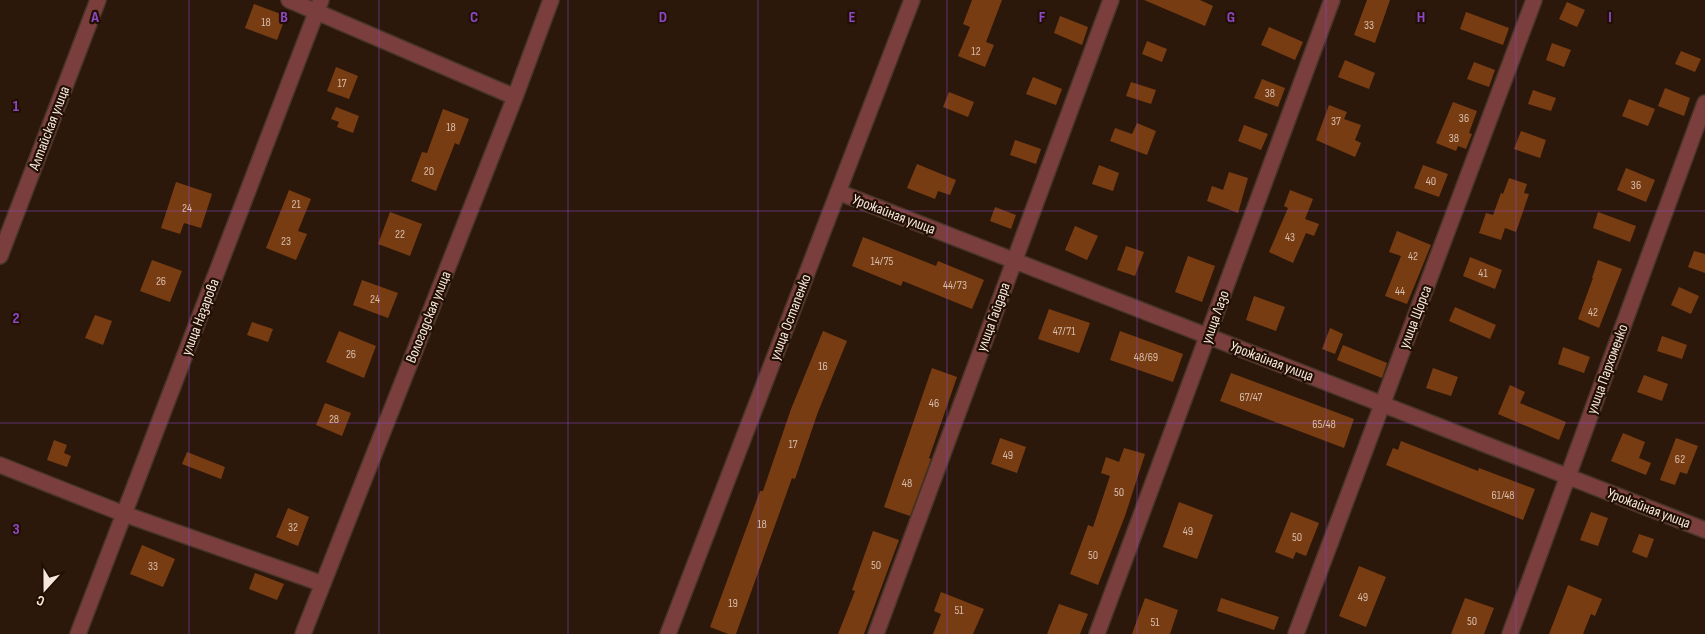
<svg xmlns="http://www.w3.org/2000/svg" width="1705" height="634" font-family="'Sofia Sans Condensed',sans-serif">
<style>
.building{fill:#783c12}
.lines{fill:none;stroke-linecap:round;stroke-linejoin:round}
.minor-casing{stroke:#483529;stroke-width:18}
.minor{stroke:#7a3f3d;stroke-width:15}
.grid{fill:none;stroke:#8d48c4;stroke-width:1;stroke-opacity:0.55}
.labels{text-anchor:middle;stroke-width:4.5;stroke-linejoin:round;paint-order:stroke}
.number-label{font-size:12px;fill:#d6bcab}
.street-label{font-size:15px;fill:#f6e7de;stroke:#220f03}
.grid-label{font-size:16px;text-anchor:middle;font-weight:bold;fill:#8d48c4;stroke:#220f03;stroke-width:4.5;stroke-linejoin:round;paint-order:stroke}
</style>
<rect width="100%" height="100%" fill="#2c180b"/>
<!-- building -->
<path class="building" d="M972 0H1002L986 42 994 45 985 67 958 56 970 27 963 24Z
M1144 0H1200L1213 6 1205 26Z
M1367 0H1390L1375 43 1354 35Z
M1567 2 1585 10 1577 27 1559 19Z
M254 4 286 16 277 40 245 28Z
M1466 12 1509 28 1503 45 1460 29Z
M1060 16 1088 27 1082 45 1054 33Z
M1269 27 1303 42 1295 60 1261 45Z
M1147 41 1167 49 1162 62 1142 54Z
M1552 43 1571 50 1564 67 1546 60Z
M1681 51 1701 59 1695 72 1675 64Z
M1345 60 1375 73 1369 89 1338 77Z
M1474 62 1495 70 1489 87 1467 79Z
M336 67 358 76 349 99 327 91Z
M1033 77 1062 89 1056 105 1026 94Z
M1262 79 1285 88 1278 107 1254 98Z
M1131 82 1156 90 1151 104 1126 96Z
M1665 88 1690 98 1684 116 1658 106Z
M1533 90 1556 98 1551 111 1528 104Z
M949 92 974 102 968 117 943 107Z
M1629 99 1655 109 1648 126 1622 116Z
M1453 102 1477 111 1469 133 1472 134 1466 149 1458 146 1456 151 1436 143Z
M1329 105 1347 112 1344 119 1361 125 1355 140 1361 143 1355 157 1316 140Z
M336 107 359 116 353 133 337 127 339 122 331 119Z
M443 109 469 119 459 145 455 143 436 191 411 181 422 152 427 153Z
M1137 123 1156 131 1147 155 1110 141 1115 128 1132 134Z
M1244 125 1268 134 1261 150 1238 141Z
M1521 131 1546 140 1540 158 1514 149Z
M1015 140 1041 149 1036 164 1010 155Z
M917 164 956 180 950 195 938 191 935 199 907 188Z
M1099 165 1119 173 1113 191 1092 184Z
M1423 165 1448 174 1439 197 1414 188Z
M1626 168 1655 180 1646 202 1617 190Z
M1229 172 1248 178 1238 213 1207 201 1212 186 1223 190Z
M1509 178 1527 184 1524 193 1529 194 1516 232 1505 228 1501 240 1479 233 1486 213 1493 215 1501 193 1503 194Z
M176 182 212 194 201 228 184 223 180 234 161 228Z
M289 190 311 199 298 231 307 234 296 260 266 248Z
M1290 190 1313 199 1305 219 1319 224 1314 236 1306 233 1293 263 1269 252 1288 208 1284 206Z
M995 207 1016 215 1011 229 990 221Z
M390 212 422 224 410 256 378 244Z
M1598 212 1636 226 1630 242 1593 228Z
M1075 226 1098 236 1087 260 1065 250Z
M1397 231 1431 245 1407 304 1385 296 1401 256 1389 252Z
M863 237 936 266 938 261 984 280 972 309 903 281 901 286 852 266Z
M1126 246 1144 252 1135 276 1117 270Z
M1694 251 1705 254V273L1688 267Z
M1188 256 1215 266 1202 302 1175 292Z
M1470 257 1502 270 1495 289 1463 276Z
M152 260 182 271 170 302 140 291Z
M1598 260 1622 269 1599 328 1578 319 1593 278H1592Z
M362 280 398 293 388 318 353 305Z
M1679 287 1699 296 1691 314 1671 305Z
M1254 296 1285 307 1276 331 1246 320Z
M1455 307 1496 325 1490 339 1449 321Z
M1049 309 1090 323 1079 353 1038 339Z
M95 315 112 321 103 345 85 338Z
M252 322 273 329 268 342 247 335Z
M1330 328 1343 334 1335 354 1322 349Z
M339 331 376 346 364 378 326 362Z
M823 331 847 341 818 412 795 479 792 478 736 634H728L710 627 760 491H763L791 409Z
M1120 331 1183 354 1173 382 1110 360Z
M1662 336 1687 345 1682 359 1657 351Z
M1343 345 1387 363 1382 378 1337 360Z
M1563 347 1590 357 1584 373 1558 364Z
M932 368 957 377 929 458 931 459 910 516 884 507Z
M1433 368 1458 377 1451 396 1426 388Z
M1231 373 1354 419 1344 448 1220 401Z
M1644 375 1668 384 1662 401 1637 392Z
M1510 385 1525 392 1520 403 1566 422 1559 440 1498 414Z
M325 403 351 413 342 436 316 425Z
M1623 433 1645 442 1639 458 1651 463 1646 475 1611 461Z
M1000 438 1026 447 1017 473 991 464Z
M1676 438 1698 446 1687 474 1680 472 1675 485 1660 480Z
M54 440 67 445 64 453 71 456 67 467 47 460Z
M1401 441 1478 471 1479 468 1535 489 1523 520 1386 465 1393 448 1398 450Z
M1124 448 1145 454 1125 516 1098 585 1070 574 1088 525 1093 527 1110 476 1101 473 1106 457 1119 462Z
M187 452 225 467 221 479 182 464Z
M1179 502 1213 515 1197 559 1163 547Z
M288 508 309 517 298 546 276 537Z
M1291 512 1319 523 1306 556 1296 552 1293 559 1275 552Z
M1591 512 1608 518 1598 546 1580 540Z
M873 531 899 540 864 634H838L855 591 852 590Z
M1639 534 1654 539 1647 558 1632 552Z
M142 545 175 559 163 587 130 574Z
M1359 566 1386 577 1366 627 1339 616Z
M255 573 284 584 277 600 249 589Z
M1568 585 1602 599 1595 616 1591 614 1583 634H1549Z
M941 592 984 609 973 634H933L941 614 934 611Z
M1145 598 1178 610 1170 634H1132Z
M1221 598 1279 617 1274 630 1217 611Z
M1465 598 1494 608 1484 634H1451Z
M1059 604 1088 614 1080 634H1047Z"/>
<g class="lines">
<!-- minor casing -->
<g class="minor-casing">
<path id="minor" d="M289 0 515 97
M838 192 1705 530
M0 256 98 0
M0 465 124 514 323 584
M78 634 321 0
M303 634 515 97 551 0
M668 634 912 0
M876 634 1111 0
M1097 634 1332 0
M1296 634 1534 0
M1510 634 1705 103"/>
</g>
<!-- minor -->
<use href="#minor" class="minor"/>
</g>
<!-- grid -->
<path class="grid" d="M189 0V634M379 0V634M568 0V634M758 0V634M947 0V634M1137 0V634M1326 0V634M1516 0V634M0 211H1705M0 423H1705"/>
<g class="labels">
<!-- number labels -->
<g class="number-label">
<text x="266" y="26">18</text>
<text x="1369" y="29">33</text>
<text x="976" y="55">12</text>
<text x="342" y="87">17</text>
<text x="1270" y="97">38</text>
<text x="1464" y="122">36</text>
<text x="1336" y="125">37</text>
<text x="451" y="131">18</text>
<text x="1454" y="142">38</text>
<text x="429" y="175">20</text>
<text x="1431" y="185">40</text>
<text x="1636" y="189">36</text>
<text x="296" y="208">21</text>
<text x="187" y="212">24</text>
<text x="400" y="238">22</text>
<text x="1290" y="241">43</text>
<text x="286" y="245">23</text>
<text x="1413" y="260">42</text>
<text x="882" y="265">14/75</text>
<text x="1483" y="277">41</text>
<text x="161" y="285">26</text>
<text x="955" y="289">44/73</text>
<text x="1400" y="295">44</text>
<text x="375" y="303">24</text>
<text x="1593" y="316">42</text>
<text x="1064" y="335">47/71</text>
<text x="351" y="358">26</text>
<text x="1146" y="361">48/69</text>
<text x="823" y="370">16</text>
<text x="1251" y="401">67/47</text>
<text x="934" y="407">46</text>
<text x="334" y="423">28</text>
<text x="1324" y="428">65/48</text>
<text x="793" y="448">17</text>
<text x="1008" y="459">49</text>
<text x="1680" y="463">62</text>
<text x="907" y="487">48</text>
<text x="1119" y="496">50</text>
<text x="1503" y="499">61/48</text>
<text x="762" y="528">18</text>
<text x="293" y="531">32</text>
<text x="1188" y="535">49</text>
<text x="1297" y="541">50</text>
<text x="1093" y="559">50</text>
<text x="876" y="569">50</text>
<text x="153" y="570">33</text>
<text x="1363" y="601">49</text>
<text x="733" y="607">19</text>
<text x="959" y="614">51</text>
<text x="1472" y="625">50</text>
<text x="1155" y="626">51</text>
</g>
<!-- street labels -->
<g class="street-label">
<text transform="translate(49 128) rotate(-69)" y="5">Алтайская улица</text>
<text transform="translate(894 214) rotate(21)" y="5">Урожайная улица</text>
<text transform="translate(200 317) rotate(-69)" y="5">улица Назарова</text>
<text transform="translate(428 317) rotate(-68)" y="5">Вологодская улица</text>
<text transform="translate(790 317) rotate(-69)" y="5">улица Остапенко</text>
<text transform="translate(993 317) rotate(-70)" y="5">улица Гайдара</text>
<text transform="translate(1215 317) rotate(-70)" y="5">улица Лазо</text>
<text transform="translate(1415 317) rotate(-69)" y="5">улица Щорса</text>
<text transform="translate(1272 361) rotate(21)" y="5">Урожайная улица</text>
<text transform="translate(1607 369) rotate(-70)" y="5">улица Пархоменко</text>
<text transform="translate(1649 508) rotate(21)" y="5">Урожайная улица</text>
</g>
</g>
<g class="grid-label">
<text x="95" y="22">A</text>
<text x="284" y="22">B</text>
<text x="474" y="22">C</text>
<text x="663" y="22">D</text>
<text x="852" y="22">E</text>
<text x="1042" y="22">F</text>
<text x="1231" y="22">G</text>
<text x="1421" y="22">H</text>
<text x="1610" y="22">I</text>
<text x="16" y="111">1</text>
<text x="16" y="323">2</text>
<text x="16" y="534">3</text>
</g>
<!-- north arrow -->
<g transform="translate(45 589) rotate(201)" stroke="#220f03" stroke-width="4" paint-order="stroke">
<path d="M0-4L9 19L0 12L-9 19Z" fill="#f6e7de"/>
<text y="-8" font-size="14" font-weight="bold" text-anchor="middle" fill="#f6e7de">С</text>
</g>
</svg>
